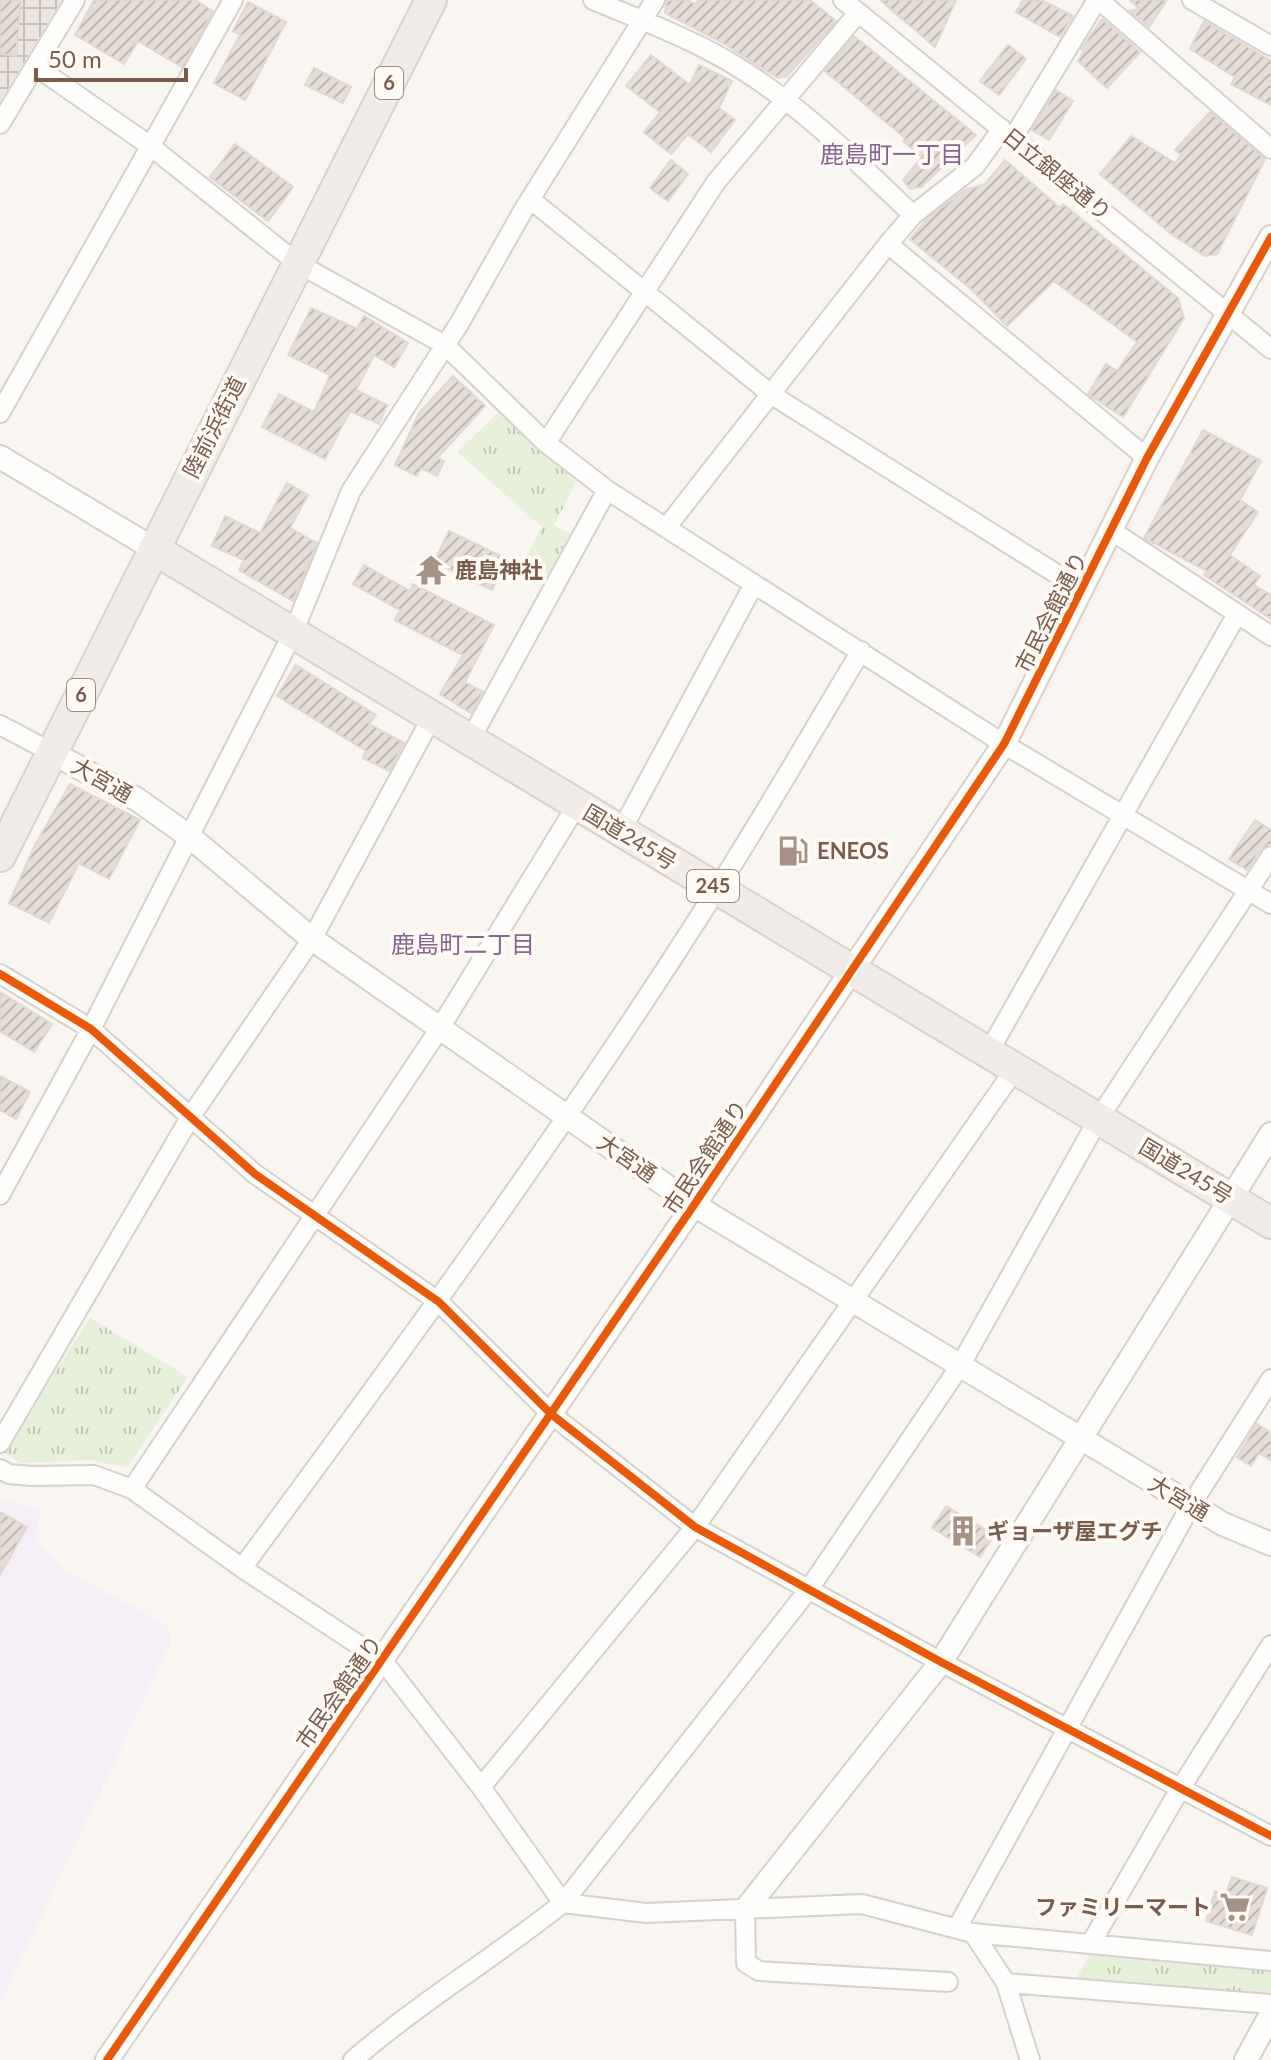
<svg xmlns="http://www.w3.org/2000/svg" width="1271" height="2060" font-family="Lato,'Noto Sans JP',sans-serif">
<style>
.industrial{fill:url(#industrial-grid)}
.education{fill:#f6eef6}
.park{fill:url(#park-tufts)}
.building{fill:url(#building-hatch);stroke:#e2d8d2;stroke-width:2}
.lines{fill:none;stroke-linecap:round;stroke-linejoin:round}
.minor-casing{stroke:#d7d1cb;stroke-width:22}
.tertiary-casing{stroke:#d7d1cb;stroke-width:26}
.trunk-casing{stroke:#dad1cc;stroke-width:34}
.minor{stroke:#fefefd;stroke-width:18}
.tertiary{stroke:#fefefd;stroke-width:22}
.trunk{stroke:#f2ece8;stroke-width:30}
.cycleway-casing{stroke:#fffaf3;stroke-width:13}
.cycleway{stroke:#e8590c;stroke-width:8}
.labels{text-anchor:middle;stroke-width:8;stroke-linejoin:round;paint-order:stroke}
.shield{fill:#fffaf3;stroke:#a28b7f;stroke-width:2}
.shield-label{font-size:20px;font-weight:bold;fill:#7a5c4d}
.street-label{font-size:22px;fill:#7a5c4d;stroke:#fffaf3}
.poi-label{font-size:22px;font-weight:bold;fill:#7a5c4d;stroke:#fffaf3;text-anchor:start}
.neighbourhood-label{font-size:24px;fill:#846695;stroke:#fffaf3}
</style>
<defs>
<pattern id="industrial-grid" width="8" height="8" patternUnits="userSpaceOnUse" patternTransform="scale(2)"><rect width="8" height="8" fill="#ede5e0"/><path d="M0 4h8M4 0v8" fill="none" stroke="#c5bdb8"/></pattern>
<pattern id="park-tufts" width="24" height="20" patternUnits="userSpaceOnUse" patternTransform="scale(2)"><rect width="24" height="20" fill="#e7f0db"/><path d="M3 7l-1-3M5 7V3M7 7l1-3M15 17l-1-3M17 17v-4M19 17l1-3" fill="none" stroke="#c0c6b4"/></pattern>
<pattern id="building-hatch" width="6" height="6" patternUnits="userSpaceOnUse" patternTransform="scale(2)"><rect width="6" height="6" fill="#e6ded7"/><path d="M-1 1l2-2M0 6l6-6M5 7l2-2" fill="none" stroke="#bfb7b1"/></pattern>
</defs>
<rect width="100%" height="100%" fill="#f9f5f0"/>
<!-- industrial -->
<path class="industrial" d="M0 0H62L0 102Z"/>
<!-- education -->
<path class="education" d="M0 1500 41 1509 36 1537 58 1566 168 1626 170 1644 0 2003Z"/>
<!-- park -->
<path class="park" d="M499 412 576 482 554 525 570 534 548 574 525 559 542 527 457 452Z
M90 1318 188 1377 127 1468 91 1460 20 1463 4 1452Z
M1094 1946 1271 1965V2001L1073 1985Z"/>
<!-- building -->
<path class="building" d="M0 0H21L16 56 0 54Z
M94 0H195L213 11 182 67 138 41 124 64 75 35Z
M667 0H687L695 4 699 0H810L836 21 787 76 778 78 723 43 665 13Z
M880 0H956L935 47Z
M1023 0 1043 1 1073 16 1060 37 1016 12Z
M1130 0H1167L1149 27 1130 11 1139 9Z
M248 2 286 22 245 100 214 83 240 35 233 31Z
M1102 19 1140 52 1107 88 1078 61 1084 51 1081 49Z
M1204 21 1271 61V105L1231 84 1235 77 1190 49Z
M854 36 976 135 921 187 910 189 903 180 922 157 903 141 905 138 825 71Z
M1008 45 1026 59 999 95 980 81Z
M651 55 690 85 699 65 732 81 719 108 735 120 711 152 688 134 671 154 644 132 660 112 626 86Z
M314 68 351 87 343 103 305 85Z
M1056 90 1073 101 1049 140 1032 130Z
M1210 112 1265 159 1217 254 1205 256 1171 234 1100 174 1131 136 1175 163 1181 155 1175 150Z
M235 144 293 187 268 221 210 177Z
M671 160 688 174 668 201 650 188Z
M1005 160 1060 208 1063 204 1178 298 1184 318 1123 417 1088 394 1106 364 1117 371 1137 342 1054 281 1007 326 971 289 910 239 928 218 965 190 985 184Z
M311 308 357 329 364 316 408 343 394 367 374 355 356 390 387 405 379 424 350 411 325 459 262 427 279 394 314 412 330 375 288 355Z
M453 376 485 406 437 458 444 461 437 476 421 468 417 476 395 465 419 413Z
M1203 430 1261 461 1240 500 1258 512 1230 555 1260 576 1254 585 1271 595V619L1204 575 1207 571 1144 538Z
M287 483 308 495 290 528 317 543 293 601 239 570 244 560 212 546 225 516 260 533Z
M449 531 507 559 492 590 434 562Z
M364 565 410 591 413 584 494 625 465 682 483 692 471 713 440 694 463 655 395 620 400 610 353 584Z
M296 665 376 715 369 724 404 743 389 771 363 758 366 751 277 696Z
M70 784 140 820 109 879 79 863 49 923 9 903 35 845Z
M1255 820 1271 830V844L1261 849 1247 870 1229 859Z
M0 992 52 1024 34 1052 0 1031Z
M0 1076 30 1092 16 1119 0 1110Z
M1257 1424 1271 1433V1460L1259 1453 1251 1466 1237 1457Z
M946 1506 994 1535 980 1557 932 1528Z
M0 1512 27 1527 0 1575Z
M1232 1877 1267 1888 1252 1935 1206 1921 1215 1891 1226 1894Z"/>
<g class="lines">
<!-- minor casing -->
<g class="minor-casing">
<path id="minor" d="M593 0C643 21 698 41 744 71 807 111 859 164 913 215L888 244 1147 458
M843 0 1271 349
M1099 0 1271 149
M1192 0 1271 46
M35 66 149 145 297 263 445 345 546 443 607 490 1004 744 1271 904
M0 124 75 0
M1013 138 1097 0
M530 199 772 395 1082 590
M913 215 975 166 1002 129
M0 413 233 0
M546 443 716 182 858 13
M666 528 888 244
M1112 531 1271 636
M0 725 53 753
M470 740 607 490
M621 831 754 584
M0 974 91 1029 255 1174 439 1302 551 1414 695 1527 941 1662 1271 1836
M988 1053 1237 614
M0 1195 91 1029 293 633 351 491 459 324 524 209 655 0
M0 1443 191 1116 312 939 432 717
M0 1469 9 1474 32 1476 94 1475 132 1489 242 1568 383 1661 481 1787 563 1903 646 1913 862 1904 973 1933 1271 1961
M132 1489 440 1028 577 805
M242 1568C406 1346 569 1123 717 889 767 811 813 730 861 651
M481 1787 695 1527 1015 1069
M745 1910 746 1963 759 1971 948 1982
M957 1928 1191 1505 1271 1379
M973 1933 1006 1983 1030 2060
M1091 1943 1180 1789 1271 1645
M1006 1983 1271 2004
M353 2060C420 2002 494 1958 563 1903L809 1589 960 1366 1099 1118 1271 856"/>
</g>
<!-- tertiary casing -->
<g class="tertiary-casing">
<path id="tertiary" d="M0 457 154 549
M53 753 138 800 190 837 312 939 694 1205 1223 1524 1271 1544
M745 1910 941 1662 1271 1134
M107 2060 694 1205 1004 744 1147 458 1271 237
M1246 2060 1271 2014"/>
</g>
<!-- trunk casing -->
<g class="trunk-casing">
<path id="trunk" d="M154 549 1271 1223
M0 856 431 0"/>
</g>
<!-- minor -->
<use href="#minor" class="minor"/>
<!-- tertiary -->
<use href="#tertiary" class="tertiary"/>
<!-- trunk -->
<use href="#trunk" class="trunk"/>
<!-- cycleway casing -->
<g class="cycleway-casing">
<path id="cycleway" d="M0 974 91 1029 255 1174 439 1302 551 1414 695 1527 941 1662 1271 1836
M107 2060 694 1205 1004 744 1147 458 1271 237"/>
</g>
<!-- cycleway -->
<use href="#cycleway" class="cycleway"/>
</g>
<!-- icons -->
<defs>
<g id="temple-bare" transform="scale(2.4)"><path d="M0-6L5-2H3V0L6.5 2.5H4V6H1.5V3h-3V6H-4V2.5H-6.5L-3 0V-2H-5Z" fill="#a69286" stroke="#fffaf3" stroke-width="2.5" paint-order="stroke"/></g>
<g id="fuel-bare" transform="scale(2.4)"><path d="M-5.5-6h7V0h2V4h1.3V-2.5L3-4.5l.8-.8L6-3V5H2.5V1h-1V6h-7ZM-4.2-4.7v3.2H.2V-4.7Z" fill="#a69286" stroke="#fffaf3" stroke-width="2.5" paint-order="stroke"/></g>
<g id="building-bare" transform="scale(2.4)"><path d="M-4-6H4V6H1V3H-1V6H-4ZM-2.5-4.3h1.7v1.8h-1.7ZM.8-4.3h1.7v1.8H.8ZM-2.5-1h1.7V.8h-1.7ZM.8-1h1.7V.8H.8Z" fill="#a69286" stroke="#fffaf3" stroke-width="2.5" paint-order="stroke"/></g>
<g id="supermarket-bare" transform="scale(2.4)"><path d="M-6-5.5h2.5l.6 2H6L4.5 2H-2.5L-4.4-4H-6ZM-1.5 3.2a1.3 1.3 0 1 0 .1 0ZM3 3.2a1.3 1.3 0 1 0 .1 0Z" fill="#a69286" stroke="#fffaf3" stroke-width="2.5" paint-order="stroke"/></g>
</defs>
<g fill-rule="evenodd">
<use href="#temple-bare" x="431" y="570"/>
<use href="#fuel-bare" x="793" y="851"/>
<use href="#building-bare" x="963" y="1531"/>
<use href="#supermarket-bare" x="1235" y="1907"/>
</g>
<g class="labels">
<!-- shield labels -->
<g class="shield">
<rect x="375" y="67" width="28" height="32" rx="6"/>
<rect x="67" y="679" width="28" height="32" rx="6"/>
<rect x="687" y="870" width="52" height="32" rx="6"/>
</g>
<g class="shield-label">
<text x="389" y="90">6</text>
<text x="81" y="702">6</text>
<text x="713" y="893">245</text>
</g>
<!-- street labels -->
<g class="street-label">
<text transform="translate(1057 174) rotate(39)" y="8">日立銀座通り</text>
<text transform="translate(214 427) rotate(-63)" y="8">陸前浜街道</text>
<text transform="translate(1051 612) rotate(-63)" y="8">市民会館通り</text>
<text transform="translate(102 780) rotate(30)" y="8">大宮通</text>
<text transform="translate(630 837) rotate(31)" y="8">国道245号</text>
<text transform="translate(705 1157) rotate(-56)" y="8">市民会館通り</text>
<text transform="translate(627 1158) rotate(35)" y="8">大宮通</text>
<text transform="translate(1186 1171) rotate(31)" y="8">国道245号</text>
<text transform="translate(1179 1498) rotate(31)" y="8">大宮通</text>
<text transform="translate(339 1692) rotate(-55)" y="8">市民会館通り</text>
</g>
<!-- poi labels -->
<g class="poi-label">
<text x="455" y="578">鹿島神社</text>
<text x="817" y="859">ENEOS</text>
<text x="987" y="1539">ギョーザ屋エグチ</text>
<text x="1211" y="1915" text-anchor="end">ファミリーマート</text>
</g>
<!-- neighbourhood labels -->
<g class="neighbourhood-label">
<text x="892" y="163">鹿島町一丁目</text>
<text x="463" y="953">鹿島町二丁目</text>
</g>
</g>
<!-- scale -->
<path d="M36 68v12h150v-12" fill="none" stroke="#7a5c4d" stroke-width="4"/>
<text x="48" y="68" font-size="24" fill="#7a5c4d" stroke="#fffaf3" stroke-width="6" paint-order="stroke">50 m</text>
</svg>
